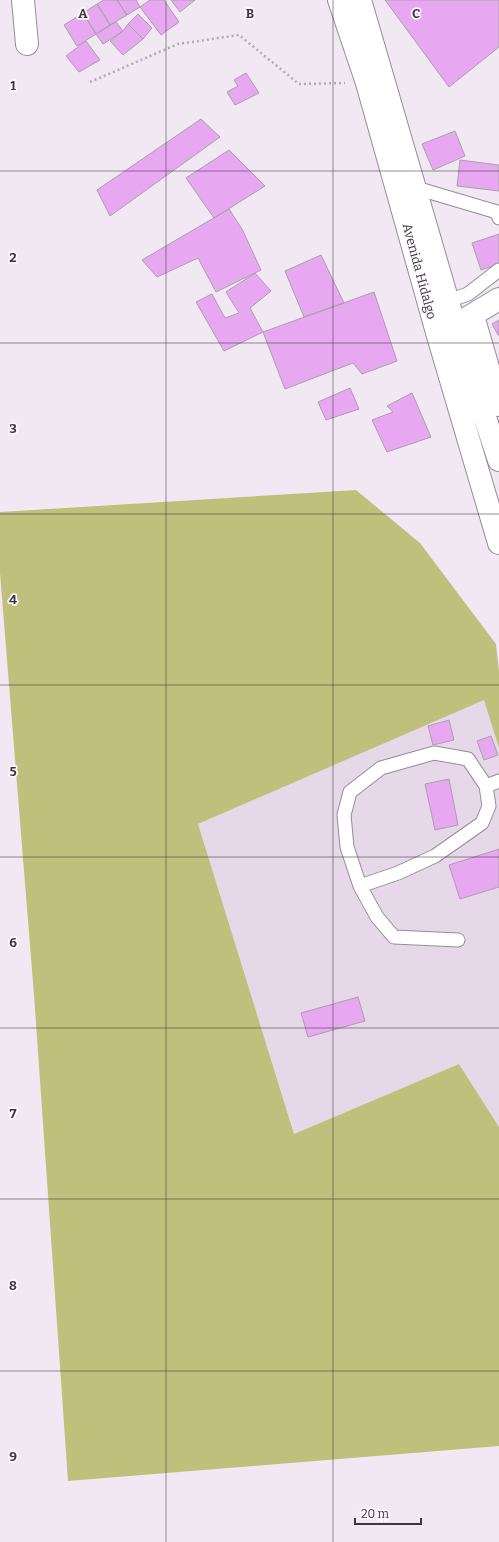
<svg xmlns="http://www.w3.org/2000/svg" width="499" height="1542" font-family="Bitter,serif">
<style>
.built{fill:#e7d8e9}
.green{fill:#c0c07c}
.building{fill:#e7a8f1;stroke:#aaa0ab}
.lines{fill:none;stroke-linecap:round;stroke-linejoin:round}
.service-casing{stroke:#958c97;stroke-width:15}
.minor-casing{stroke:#958c97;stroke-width:24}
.tertiary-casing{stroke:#958c97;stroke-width:24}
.primary-casing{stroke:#958c97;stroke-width:24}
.path{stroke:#b2aab4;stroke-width:2.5;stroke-dasharray:2 3;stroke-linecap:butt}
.service{stroke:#fff;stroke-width:13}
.minor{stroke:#fff;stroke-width:22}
.tertiary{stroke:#fff;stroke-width:22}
.primary{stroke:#fff;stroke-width:22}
.grid{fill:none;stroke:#3b373b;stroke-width:1;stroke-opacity:0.55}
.labels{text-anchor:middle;stroke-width:3.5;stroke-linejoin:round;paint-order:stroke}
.street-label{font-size:13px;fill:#3b373b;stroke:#fdf7fe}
.grid-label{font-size:13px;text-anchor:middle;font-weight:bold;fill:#3b373b;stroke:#fdf7fe;stroke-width:3.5;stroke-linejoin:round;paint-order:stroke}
</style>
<rect width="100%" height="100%" fill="#f2e8f4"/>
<!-- built -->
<path class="built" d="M485 699 499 748V1127L459 1064 294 1134 197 824Z"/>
<!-- green -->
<path class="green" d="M356 490 420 543 496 644 499 672V748L484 700 198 824 294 1134 459 1064 499 1127V1446L68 1481 34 995 0 573V512Z"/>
<!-- building -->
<path class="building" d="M104 0H117L127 15 110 25 97 4Z
M117 0H136L140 7 127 15Z
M150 0H164L179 22 161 35 140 7Z
M171 0H195L180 12Z
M385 0H499V47L449 87Z
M97 4 110 25 96 34 83 13Z
M83 13 96 34 77 46 64 25Z
M138 14 152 28 143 39 128 24Z
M116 22 123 31 103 44 96 34Z
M128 24 143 39 123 55 110 41 123 31Z
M86 41 100 60 79 72 66 56Z
M246 73 259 93 235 105 227 92 238 86 234 80Z
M201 119 220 137 110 216 97 190Z
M455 131 465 156 433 170 422 144Z
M229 150 265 186 214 218 186 178Z
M460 160 499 165V191L457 186Z
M229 209 242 229 261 270 216 292 198 258 157 277 142 260Z
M499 234V264L481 270 472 243Z
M321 255 344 303 304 317 285 271Z
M255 273 271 291 250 308 263 332 224 351 196 302 212 294 225 318 239 313 226 292Z
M374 292 397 361 362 374 353 363 285 389 263 332Z
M499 320V335H498L492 324Z
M350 388 359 409 326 420 318 402Z
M412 393 431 437 387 452 372 420 393 412 387 406Z
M449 720 454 740 433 745 428 726Z
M491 736 498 755 484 760 477 741Z
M449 779 458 825 435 830 425 784Z
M499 849V887L460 899 449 865Z
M358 997 365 1021 308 1037 301 1013Z"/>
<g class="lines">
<!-- service casing -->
<g class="service-casing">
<path id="service" d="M410 190 416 188 497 212 499 218
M442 303 468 294 499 270
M486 786 499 781
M360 886 398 873 435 856 482 823 489 806 486 786 468 759 434 753 381 768 350 792 344 815 347 847 360 886 377 917 394 937 458 940"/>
</g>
<!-- minor casing -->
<g class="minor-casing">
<path id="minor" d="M23 0 27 44
M473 316 499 405"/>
</g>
<!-- tertiary casing -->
<g class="tertiary-casing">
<path id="tertiary" d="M439 335 499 299"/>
</g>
<!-- primary casing -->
<g class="primary-casing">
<path id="primary" d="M339 0 367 83 438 336 499 543
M360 0 455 326 499 460"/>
</g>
<!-- path -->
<path class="path" d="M90 82 178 44 239 35 299 84 345 83"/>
<!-- service -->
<use href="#service" class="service"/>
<!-- minor -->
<use href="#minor" class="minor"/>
<!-- tertiary -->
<use href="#tertiary" class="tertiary"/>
<!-- primary -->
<use href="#primary" class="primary"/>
</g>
<!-- grid -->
<path class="grid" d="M166 0V1542M333 0V1542M0 171H499M0 343H499M0 514H499M0 685H499M0 857H499M0 1028H499M0 1199H499M0 1371H499"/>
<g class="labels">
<!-- street labels -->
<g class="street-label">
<text transform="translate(420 271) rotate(75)" y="5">Avenida Hidalgo</text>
</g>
</g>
<g class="grid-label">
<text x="83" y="18">A</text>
<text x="250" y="18">B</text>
<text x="416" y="18">C</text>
<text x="13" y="90">1</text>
<text x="13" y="262">2</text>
<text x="13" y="433">3</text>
<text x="13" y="604">4</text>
<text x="13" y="776">5</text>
<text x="13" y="947">6</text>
<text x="13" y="1118">7</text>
<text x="13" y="1290">8</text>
<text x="13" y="1461">9</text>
</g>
<!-- scale -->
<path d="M355 1518v6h66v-6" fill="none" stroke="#3b373b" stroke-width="2"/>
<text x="361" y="1518" font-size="12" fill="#3b373b" stroke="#fdf7fe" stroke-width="3" paint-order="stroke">20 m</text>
</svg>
